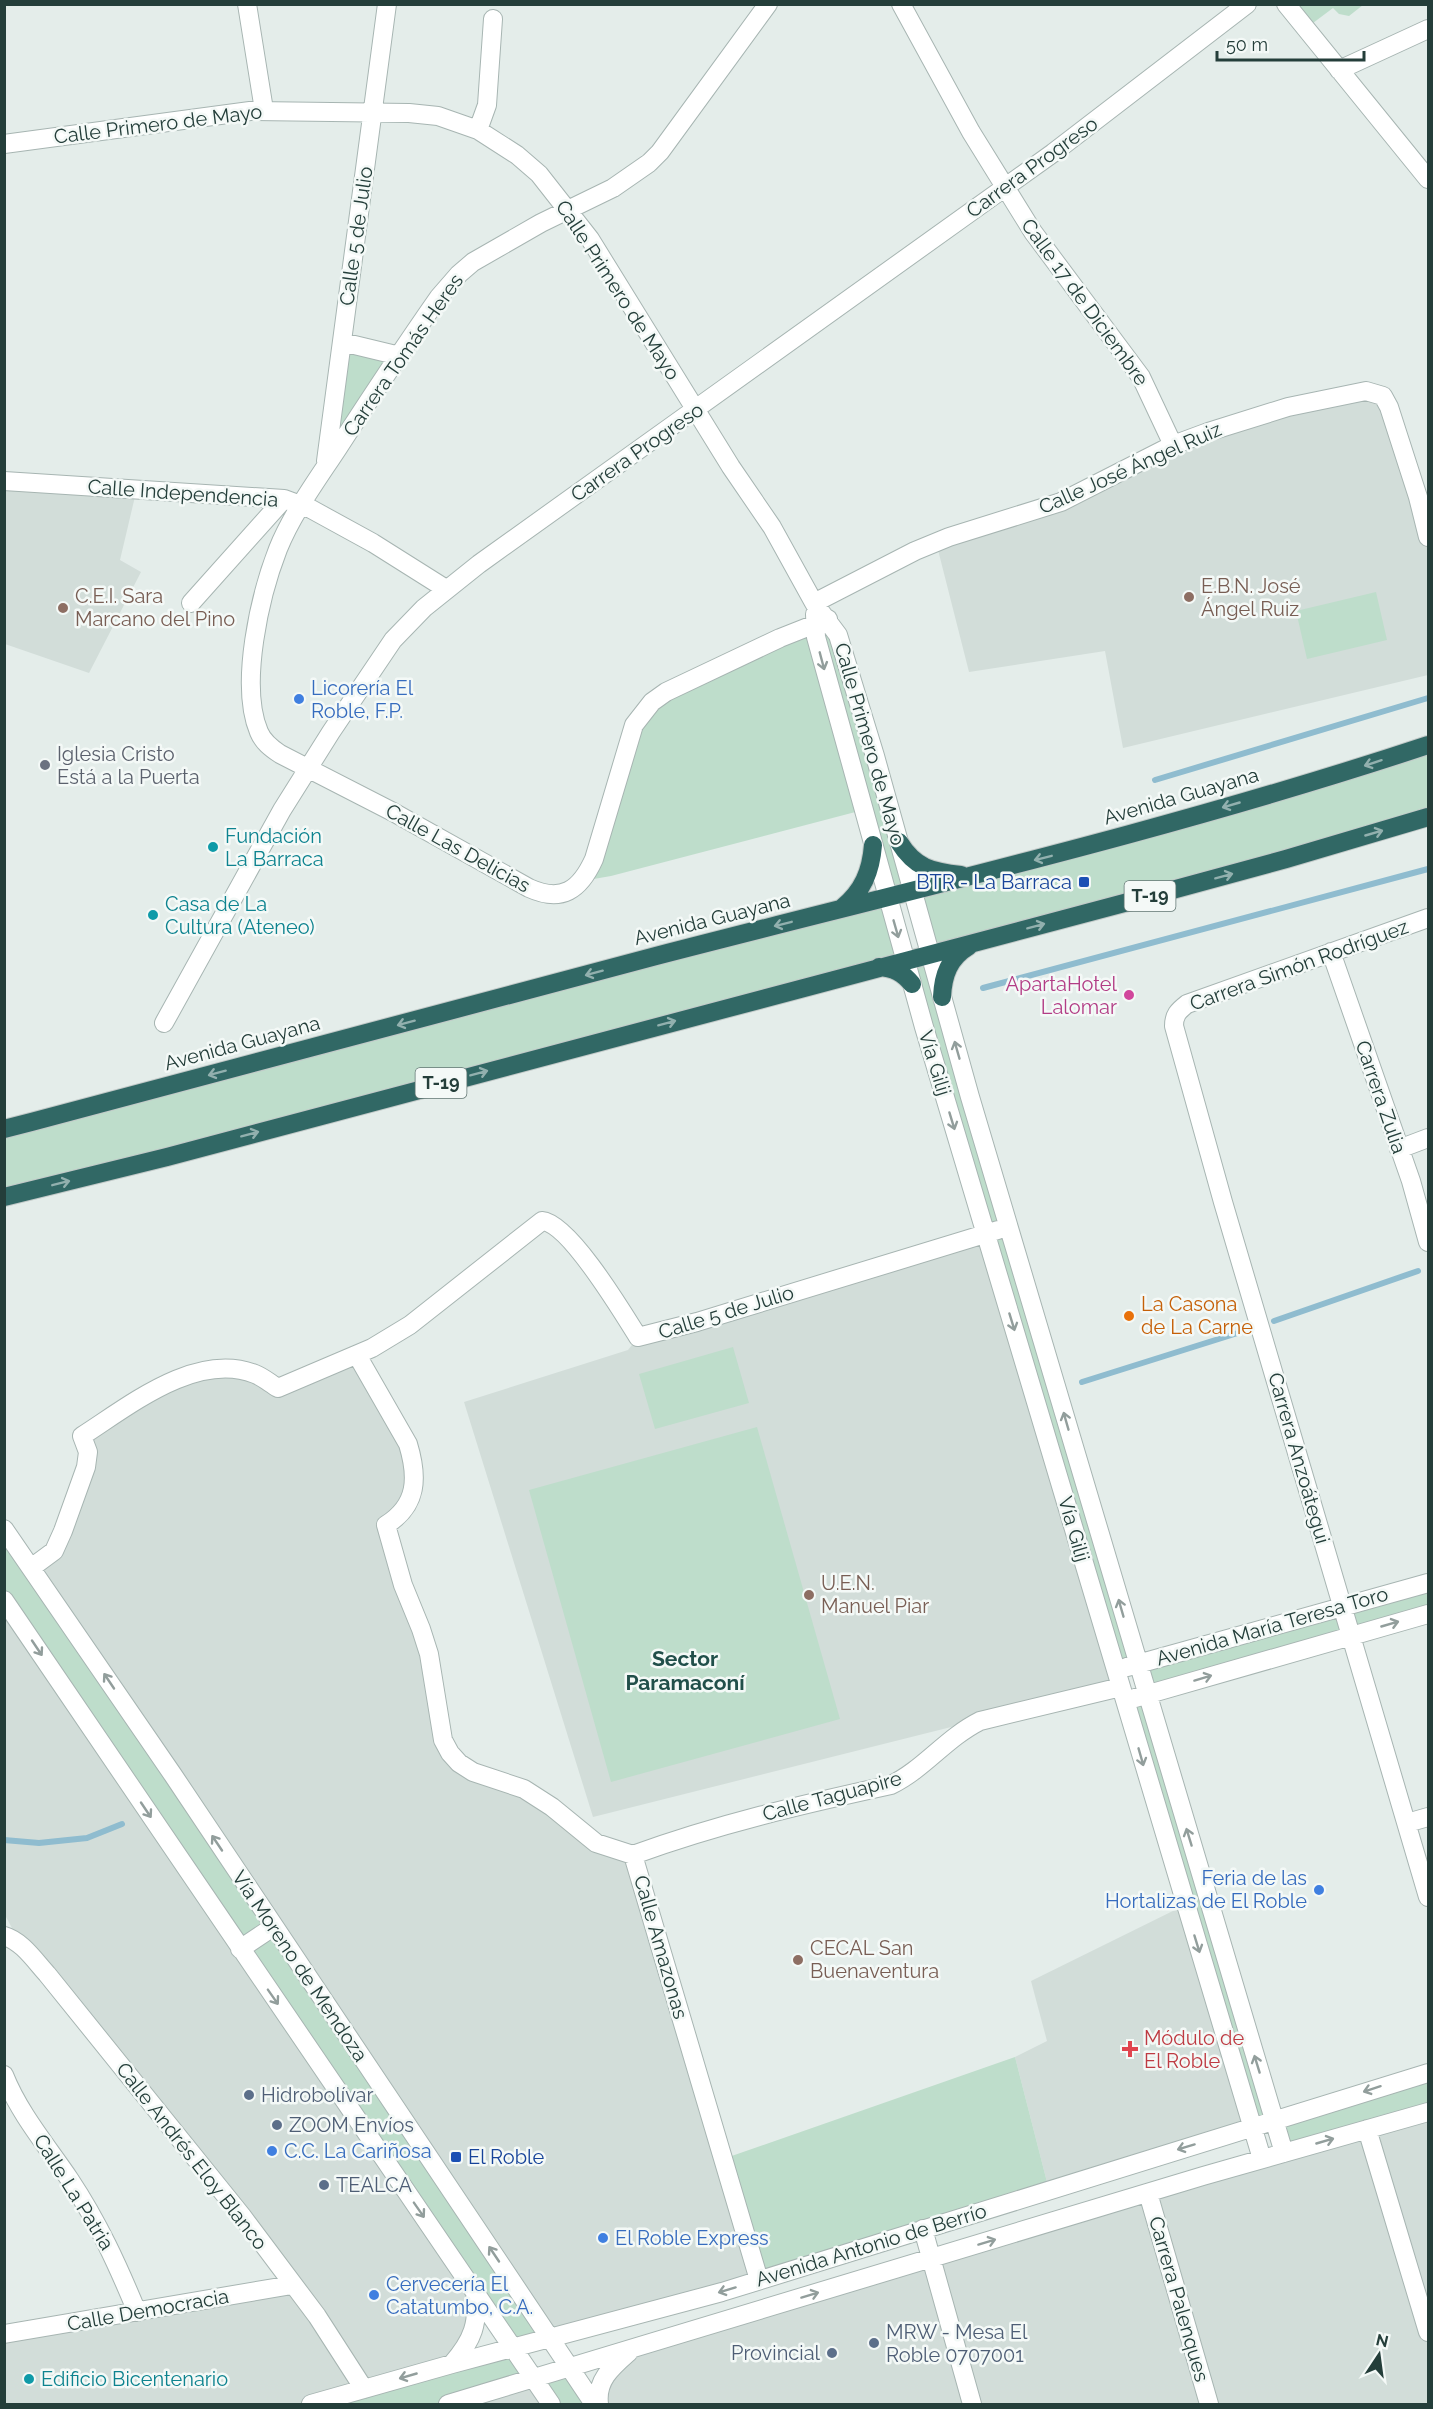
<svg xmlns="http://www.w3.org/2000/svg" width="1433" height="2409" font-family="Raleway,sans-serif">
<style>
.built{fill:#d2ddd9}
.green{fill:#beddcb;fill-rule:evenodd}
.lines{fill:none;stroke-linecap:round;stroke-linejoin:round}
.stream{stroke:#8fbccf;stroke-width:6}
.minor-casing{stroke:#a7b5b2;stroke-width:20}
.highway-casing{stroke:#c2c9c8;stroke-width:20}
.minor{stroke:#fff;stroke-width:18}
.highway{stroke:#316865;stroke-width:18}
.oneway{stroke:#929e9c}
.oneway2{stroke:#92b0ae}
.education-dot{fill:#8d6e63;stroke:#f4f9f7;stroke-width:2}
.shop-dot{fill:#3f7fe0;stroke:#f4f9f7;stroke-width:2}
.worship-dot{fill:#6b7280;stroke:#f4f9f7;stroke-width:2}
.culture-dot{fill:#0f9aa8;stroke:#f4f9f7;stroke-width:2}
.transit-dot{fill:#1a4fb4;stroke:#f4f9f7;stroke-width:2}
.hotel-dot{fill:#d1479c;stroke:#f4f9f7;stroke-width:2}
.food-dot{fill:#e8710a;stroke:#f4f9f7;stroke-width:2}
.health-dot{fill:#e0444e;stroke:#f4f9f7;stroke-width:2}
.service-dot{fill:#5c6f8a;stroke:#f4f9f7;stroke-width:2}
.labels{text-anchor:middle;stroke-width:5;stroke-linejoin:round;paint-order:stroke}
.shield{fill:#f4f9f7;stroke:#627673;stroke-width:1.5}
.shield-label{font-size:18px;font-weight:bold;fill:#243e3a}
.street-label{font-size:20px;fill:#243e3a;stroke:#f4f9f7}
.education-label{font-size:20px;fill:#785e54;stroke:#f4f9f7;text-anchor:start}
.shop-label{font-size:20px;fill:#366cbe;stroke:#f4f9f7;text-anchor:start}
.worship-label{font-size:20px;fill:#5b616d;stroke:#f4f9f7;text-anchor:start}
.culture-label{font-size:20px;fill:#0d838f;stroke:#f4f9f7;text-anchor:start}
.transit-label{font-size:20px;fill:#164399;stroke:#f4f9f7;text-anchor:end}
.hotel-label{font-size:20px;fill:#b23c85;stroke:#f4f9f7;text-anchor:end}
.food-label{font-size:20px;fill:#c56008;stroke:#f4f9f7;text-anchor:start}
.health-label{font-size:20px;fill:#be3a42;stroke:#f4f9f7;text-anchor:start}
.service-label{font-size:20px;fill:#4e5e75;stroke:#f4f9f7;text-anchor:start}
.neighbourhood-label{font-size:21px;font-weight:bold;fill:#214f4a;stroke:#f4f9f7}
</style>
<rect width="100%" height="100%" fill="#e4edea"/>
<!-- built -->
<path class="built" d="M1376 392 1428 542V675L1123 748 1105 651 969 672 936 542 980 528 1184 441Z
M5 481 137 488 120 560 141 572 89 673 5 644Z
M986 1234 1121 1687 979 1720 593 1817 464 1402 628 1350 638 1337Z
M357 1355 416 1476 386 1526 450 1753 552 1807 633 1855 759 2280 550 2337 31 1568 54 1551 69 1508 82 1436 155 1388 223 1370 279 1388Z
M4 1600 478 2311 452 2364 311 2404H5V2334L292 2286 22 1947 5 1915Z
M1185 1905 1253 2127 1049 2190 1015 2057 1047 2041 1031 1981Z
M1428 2112V2404H599L602 2380 633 2349Z
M533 2382 548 2404H458Z"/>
<!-- green -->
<path class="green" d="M1286 5 1362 4 1363 5 1349 16 1339 14 1333 8 1305 29Z
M342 342 400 356 325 467Z
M1376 592 1387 640 1307 659 1296 611Z
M828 619 912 891 1428 745V817L930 953 1137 1664 1428 1583V1614L1147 1695 1274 2120 1428 2073V2112L1284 2153 1274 2120 1253 2127 1125 1701 1146 1695 1138 1664 1115 1670 905 960 5 1197V1129L887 898 863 810 611 876 582 881 642 714ZM912 892 930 954 905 960 888 897Z
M733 1347 749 1403 655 1429 639 1374Z
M757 1427 840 1719 611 1782 529 1490Z
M4 1529 550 2337 513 2347 534 2379 448 2404H311L512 2347 5 1600Z
M1015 2057 1049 2190 759 2280 723 2159Z
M569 2370 591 2404H553L538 2381Z"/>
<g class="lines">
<!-- stream -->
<path class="stream" d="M1155 780 1428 698
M983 988 1428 869
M1274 1321 1418 1271
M1082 1382 1244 1331
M4 1840 39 1843 87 1838 122 1824"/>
<!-- minor casing -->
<g class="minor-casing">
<path id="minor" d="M247 4 264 110
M768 4 660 152 649 163 613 188 541 223 473 262 459 274 439 297C404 347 371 397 338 448 317 480 292 514 278 549 260 595 239 685 259 732 263 742 271 748 280 754L393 812 529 888C562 903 580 890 594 859L634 725 652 702 666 692 780 638 828 619
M901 4 971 132 1033 232 1141 377 1173 445
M1286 4 1428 179
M1339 70 1428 29
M478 130 487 105 493 19
M4 144 250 111 409 113 438 116 478 130 517 155 539 174 590 239 731 467 772 527 814 603 838 635 875 756 970 1097 1284 2153
M342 342 400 356
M326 461 387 4
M4 481 284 499 311 509 373 543 446 589
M191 603 284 499
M814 603 915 551 949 537 1061 502 1173 445 1208 432 1288 407 1366 391 1383 396 1389 407 1418 497 1428 537
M815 614 816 637 924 1027 1262 2159
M1428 918 1187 1004C1178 1011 1174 1015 1174 1026L1223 1202 1428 1897
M1331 952 1411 1181 1428 1242
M164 1023 282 810 331 732 393 640 424 608 479 564 1053 153 1247 4
M1399 1149 1428 1138
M357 1355 408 1444C418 1477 418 1505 386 1525L403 1585 421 1629 429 1654 443 1740 450 1753 459 1763 473 1772 524 1789 552 1807 596 1843 633 1855
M4 1529 173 1775 594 2404
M31 1568 54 1551 63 1531 86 1467 88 1452 82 1436C129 1406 196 1351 255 1374 263 1377 271 1384 278 1388L372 1348 410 1325 542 1221C569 1223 623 1313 638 1337L697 1322 998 1230
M4 1600 551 2404
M1127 1667 1428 1583
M1135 1698 1428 1614
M1407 1823 1428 1817
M633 1855C718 1824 804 1804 891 1785 924 1769 946 1738 980 1721L1121 1687
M633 1855 759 2280
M4 1936C22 1941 35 1961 47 1974L242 2216 317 2316 364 2389
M240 1949 273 1927
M4 2075C19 2113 47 2146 70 2180 98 2222 118 2266 137 2312
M1367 2129 1428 2332
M1148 2193 1209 2404
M923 2229 972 2404
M4 2334 292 2285
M452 2364C473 2340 479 2323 475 2292
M311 2404 452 2364 722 2292 1428 2073
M448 2404 1203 2176 1428 2112
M599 2404C596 2380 612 2367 629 2352"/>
</g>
<!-- highway casing -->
<g class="highway-casing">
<path id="highway" d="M899 842C915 868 932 872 961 875
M842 908C863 891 871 871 873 845
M879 967C894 968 903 973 912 984
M942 997C943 975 949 958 969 946
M4 1129C222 1073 439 1013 656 956 915 889 1175 829 1428 745
M4 1197 167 1157 1128 902 1286 859 1428 817"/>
</g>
<!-- minor -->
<use href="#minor" class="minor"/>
<!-- highway -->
<use href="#highway" class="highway"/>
</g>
<!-- one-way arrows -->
<defs><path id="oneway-shaft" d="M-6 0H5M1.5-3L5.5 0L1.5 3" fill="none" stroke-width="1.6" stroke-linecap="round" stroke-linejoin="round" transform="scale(1.5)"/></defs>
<g class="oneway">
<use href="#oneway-shaft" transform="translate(822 661) rotate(75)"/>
<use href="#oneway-shaft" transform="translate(896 929) rotate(74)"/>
<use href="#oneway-shaft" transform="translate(957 1050) rotate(-106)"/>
<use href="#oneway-shaft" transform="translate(952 1121) rotate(73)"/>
<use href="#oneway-shaft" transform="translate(1012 1322) rotate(73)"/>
<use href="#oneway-shaft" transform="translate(1066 1421) rotate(-106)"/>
<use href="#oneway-shaft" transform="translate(1121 1608) rotate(-106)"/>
<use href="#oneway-shaft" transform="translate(1390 1624) rotate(-16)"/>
<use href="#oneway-shaft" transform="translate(37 1648) rotate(56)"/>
<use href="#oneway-shaft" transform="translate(1203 1678) rotate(-17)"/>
<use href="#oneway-shaft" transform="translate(109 1681) rotate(-124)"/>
<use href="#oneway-shaft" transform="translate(1141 1757) rotate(74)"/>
<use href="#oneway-shaft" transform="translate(146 1810) rotate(56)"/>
<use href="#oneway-shaft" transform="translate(1189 1837) rotate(-107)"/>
<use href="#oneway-shaft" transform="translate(217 1843) rotate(-124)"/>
<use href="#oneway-shaft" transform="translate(1197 1944) rotate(73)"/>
<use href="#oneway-shaft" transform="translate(273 1997) rotate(55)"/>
<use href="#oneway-shaft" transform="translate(1257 2064) rotate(-107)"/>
<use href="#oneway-shaft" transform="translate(1372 2089) rotate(162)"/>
<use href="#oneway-shaft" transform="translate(1325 2141) rotate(-16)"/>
<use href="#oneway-shaft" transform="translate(1186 2147) rotate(163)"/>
<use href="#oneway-shaft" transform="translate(419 2210) rotate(55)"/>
<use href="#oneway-shaft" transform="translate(987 2242) rotate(-17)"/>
<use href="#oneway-shaft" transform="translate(494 2254) rotate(-124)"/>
<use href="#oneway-shaft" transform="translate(727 2290) rotate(163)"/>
<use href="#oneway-shaft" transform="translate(810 2295) rotate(-17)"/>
<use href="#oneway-shaft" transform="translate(408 2376) rotate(164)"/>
</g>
<g class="oneway2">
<use href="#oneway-shaft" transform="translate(1373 763) rotate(162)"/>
<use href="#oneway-shaft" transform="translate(1231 805) rotate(164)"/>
<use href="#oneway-shaft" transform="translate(1374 833) rotate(-16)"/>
<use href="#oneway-shaft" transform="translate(1043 858) rotate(166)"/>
<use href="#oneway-shaft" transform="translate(1224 876) rotate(-15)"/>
<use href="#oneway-shaft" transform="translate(783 924) rotate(166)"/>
<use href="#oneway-shaft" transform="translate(1036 926) rotate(-15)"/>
<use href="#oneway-shaft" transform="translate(594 973) rotate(165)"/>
<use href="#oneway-shaft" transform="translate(406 1023) rotate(165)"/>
<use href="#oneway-shaft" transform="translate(667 1023) rotate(-15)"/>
<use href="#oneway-shaft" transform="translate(217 1073) rotate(165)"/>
<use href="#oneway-shaft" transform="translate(479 1073) rotate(-15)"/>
<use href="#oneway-shaft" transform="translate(250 1134) rotate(-15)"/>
<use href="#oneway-shaft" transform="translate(61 1183) rotate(-14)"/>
</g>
<!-- markers -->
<g class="education-dot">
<circle cx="1189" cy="597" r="6"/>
<circle cx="63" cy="608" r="6"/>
<circle cx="809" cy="1595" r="6"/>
<circle cx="798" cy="1960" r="6"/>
</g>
<g class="shop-dot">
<circle cx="299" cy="699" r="6"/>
<circle cx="1319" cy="1890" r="6"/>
<circle cx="272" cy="2151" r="6"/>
<circle cx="603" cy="2238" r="6"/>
<circle cx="374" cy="2295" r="6"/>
</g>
<circle class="worship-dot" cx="45" cy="765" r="6"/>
<g class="culture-dot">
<circle cx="213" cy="847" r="6"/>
<circle cx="153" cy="915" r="6"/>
<circle cx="29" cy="2379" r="6"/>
</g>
<g class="transit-dot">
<rect x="1078" y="876" width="12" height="12" rx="3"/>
<rect x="450" y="2151" width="12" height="12" rx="3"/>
</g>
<circle class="hotel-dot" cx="1129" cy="995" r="6"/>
<circle class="food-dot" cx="1129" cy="1316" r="6"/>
<path class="health-dot" d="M1127 2040h6v6h6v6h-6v6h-6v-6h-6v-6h6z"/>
<g class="service-dot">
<circle cx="249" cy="2095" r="6"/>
<circle cx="277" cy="2125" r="6"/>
<circle cx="324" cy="2185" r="6"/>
<circle cx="874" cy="2343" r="6"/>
<circle cx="832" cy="2353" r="6"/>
</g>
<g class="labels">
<!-- shield labels -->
<g class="shield">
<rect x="1124.5" y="881" width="51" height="30" rx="4.5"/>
<rect x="415.5" y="1068" width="51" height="30" rx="4.5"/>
</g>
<g class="shield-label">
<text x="1150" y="902">T-19</text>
<text x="441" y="1089">T-19</text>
</g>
<!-- street labels -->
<g class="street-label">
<text transform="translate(158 124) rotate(-7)" y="7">Calle Primero de Mayo</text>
<text transform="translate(1032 167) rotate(-36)" y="7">Carrera Progreso</text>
<text transform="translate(356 236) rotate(-82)" y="7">Calle 5 de Julio</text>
<text transform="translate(618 290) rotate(57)" y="7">Calle Primero de Mayo</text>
<text transform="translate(1085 302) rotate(54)" y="7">Calle 17 de Diciembre</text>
<text transform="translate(403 355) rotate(-55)" y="7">Carrera Tomás Heres</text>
<text transform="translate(637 452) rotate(-35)" y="7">Carrera Progreso</text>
<text transform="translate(1130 468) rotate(-24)" y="7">Calle José Ángel Ruiz</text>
<text transform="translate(183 493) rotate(4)" y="7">Calle Independencia</text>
<text transform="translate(870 744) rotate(74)" y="7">Calle Primero de Mayo</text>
<text transform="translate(1181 796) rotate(-16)" y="7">Avenida Guayana</text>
<text transform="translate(458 848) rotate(29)" y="7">Calle Las Delicias</text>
<text transform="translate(712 919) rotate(-14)" y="7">Avenida Guayana</text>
<text transform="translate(1299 965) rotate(-20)" y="7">Carrera Simón Rodríguez</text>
<text transform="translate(242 1043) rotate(-15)" y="7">Avenida Guayana</text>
<text transform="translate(935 1063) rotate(73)" y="7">Vía Gilij</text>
<text transform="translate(1381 1097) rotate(71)" y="7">Carrera Zulia</text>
<text transform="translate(726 1312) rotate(-17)" y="7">Calle 5 de Julio</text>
<text transform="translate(1299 1458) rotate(74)" y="7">Carrera Anzoátegui</text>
<text transform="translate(1074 1529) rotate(74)" y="7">Vía Gilij</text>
<text transform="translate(1272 1626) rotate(-16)" y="7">Avenida María Teresa Toro</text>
<text transform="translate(832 1796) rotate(-15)" y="7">Calle Taguapire</text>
<text transform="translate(661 1947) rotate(74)" y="7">Calle Amazonas</text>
<text transform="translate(300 1966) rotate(56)" y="7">Vía Moreno de Mendoza</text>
<text transform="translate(192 2156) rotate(52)" y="7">Calle Andrés Eloy Blanco</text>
<text transform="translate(74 2192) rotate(58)" y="7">Calle La Patria</text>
<text transform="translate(871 2245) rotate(-17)" y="7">Avenida Antonio de Berrío</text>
<text transform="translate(1179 2299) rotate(74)" y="7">Carrera Palenques</text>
<text transform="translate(148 2310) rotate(-10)" y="7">Calle Democracia</text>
</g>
<!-- education labels -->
<g class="education-label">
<text x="1201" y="593">E.B.N. José<tspan x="1201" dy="23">Ángel Ruiz</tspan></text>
<text x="75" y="603">C.E.I. Sara<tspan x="75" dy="23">Marcano del Pino</tspan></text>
<text x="821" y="1590">U.E.N.<tspan x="821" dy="23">Manuel Piar</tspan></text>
<text x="810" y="1955">CECAL San<tspan x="810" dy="23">Buenaventura</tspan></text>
</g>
<!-- shop labels -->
<g class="shop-label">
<text x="311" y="695">Licorería El<tspan x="311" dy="23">Roble, F.P.</tspan></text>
<text x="1307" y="1885" text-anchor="end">Feria de las<tspan x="1307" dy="23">Hortalizas de El Roble</tspan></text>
<text x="284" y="2158">C.C. La Cariñosa</text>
<text x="615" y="2245">El Roble Express</text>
<text x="386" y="2291">Cervecería El<tspan x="386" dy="23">Catatumbo, C.A.</tspan></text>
</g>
<!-- worship labels -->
<g class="worship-label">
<text x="57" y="761">Iglesia Cristo<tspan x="57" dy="23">Está a la Puerta</tspan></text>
</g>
<!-- culture labels -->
<g class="culture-label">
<text x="225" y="843">Fundación<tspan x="225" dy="23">La Barraca</tspan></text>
<text x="165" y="911">Casa de La<tspan x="165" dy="23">Cultura (Ateneo)</tspan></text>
<text x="41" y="2386">Edificio Bicentenario</text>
</g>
<!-- transit labels -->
<g class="transit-label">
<text x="1072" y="889">BTR - La Barraca</text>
<text x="468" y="2164" text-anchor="start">El Roble</text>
</g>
<!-- hotel labels -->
<g class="hotel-label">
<text x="1117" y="991">ApartaHotel<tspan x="1117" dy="23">Lalomar</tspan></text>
</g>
<!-- food labels -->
<g class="food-label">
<text x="1141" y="1311">La Casona<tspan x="1141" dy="23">de La Carne</tspan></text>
</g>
<!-- health labels -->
<g class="health-label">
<text x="1144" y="2045">Módulo de<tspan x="1144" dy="23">El Roble</tspan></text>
</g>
<!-- service labels -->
<g class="service-label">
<text x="261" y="2102">Hidrobolívar</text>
<text x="289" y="2132">ZOOM Envíos</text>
<text x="336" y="2192">TEALCA</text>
<text x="886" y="2339">MRW - Mesa El<tspan x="886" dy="23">Roble 0707001</tspan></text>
<text x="820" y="2360" text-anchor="end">Provincial</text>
</g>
<!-- neighbourhood labels -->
<g class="neighbourhood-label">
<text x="685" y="1666">Sector<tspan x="685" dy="24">Paramaconí</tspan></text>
</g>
</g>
<!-- border -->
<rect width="1433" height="2409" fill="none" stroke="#243e3a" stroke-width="12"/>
<!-- north arrow -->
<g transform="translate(1379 2355) rotate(13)" stroke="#f4f9f7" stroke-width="4.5" paint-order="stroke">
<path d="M0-4.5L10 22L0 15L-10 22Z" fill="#243e3a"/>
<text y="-9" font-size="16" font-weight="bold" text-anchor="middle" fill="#243e3a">N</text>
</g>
<!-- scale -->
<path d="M1217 51v9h147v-9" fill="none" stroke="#243e3a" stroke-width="3"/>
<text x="1226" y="51" font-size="18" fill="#243e3a" stroke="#f4f9f7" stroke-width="4.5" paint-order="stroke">50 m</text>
</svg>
